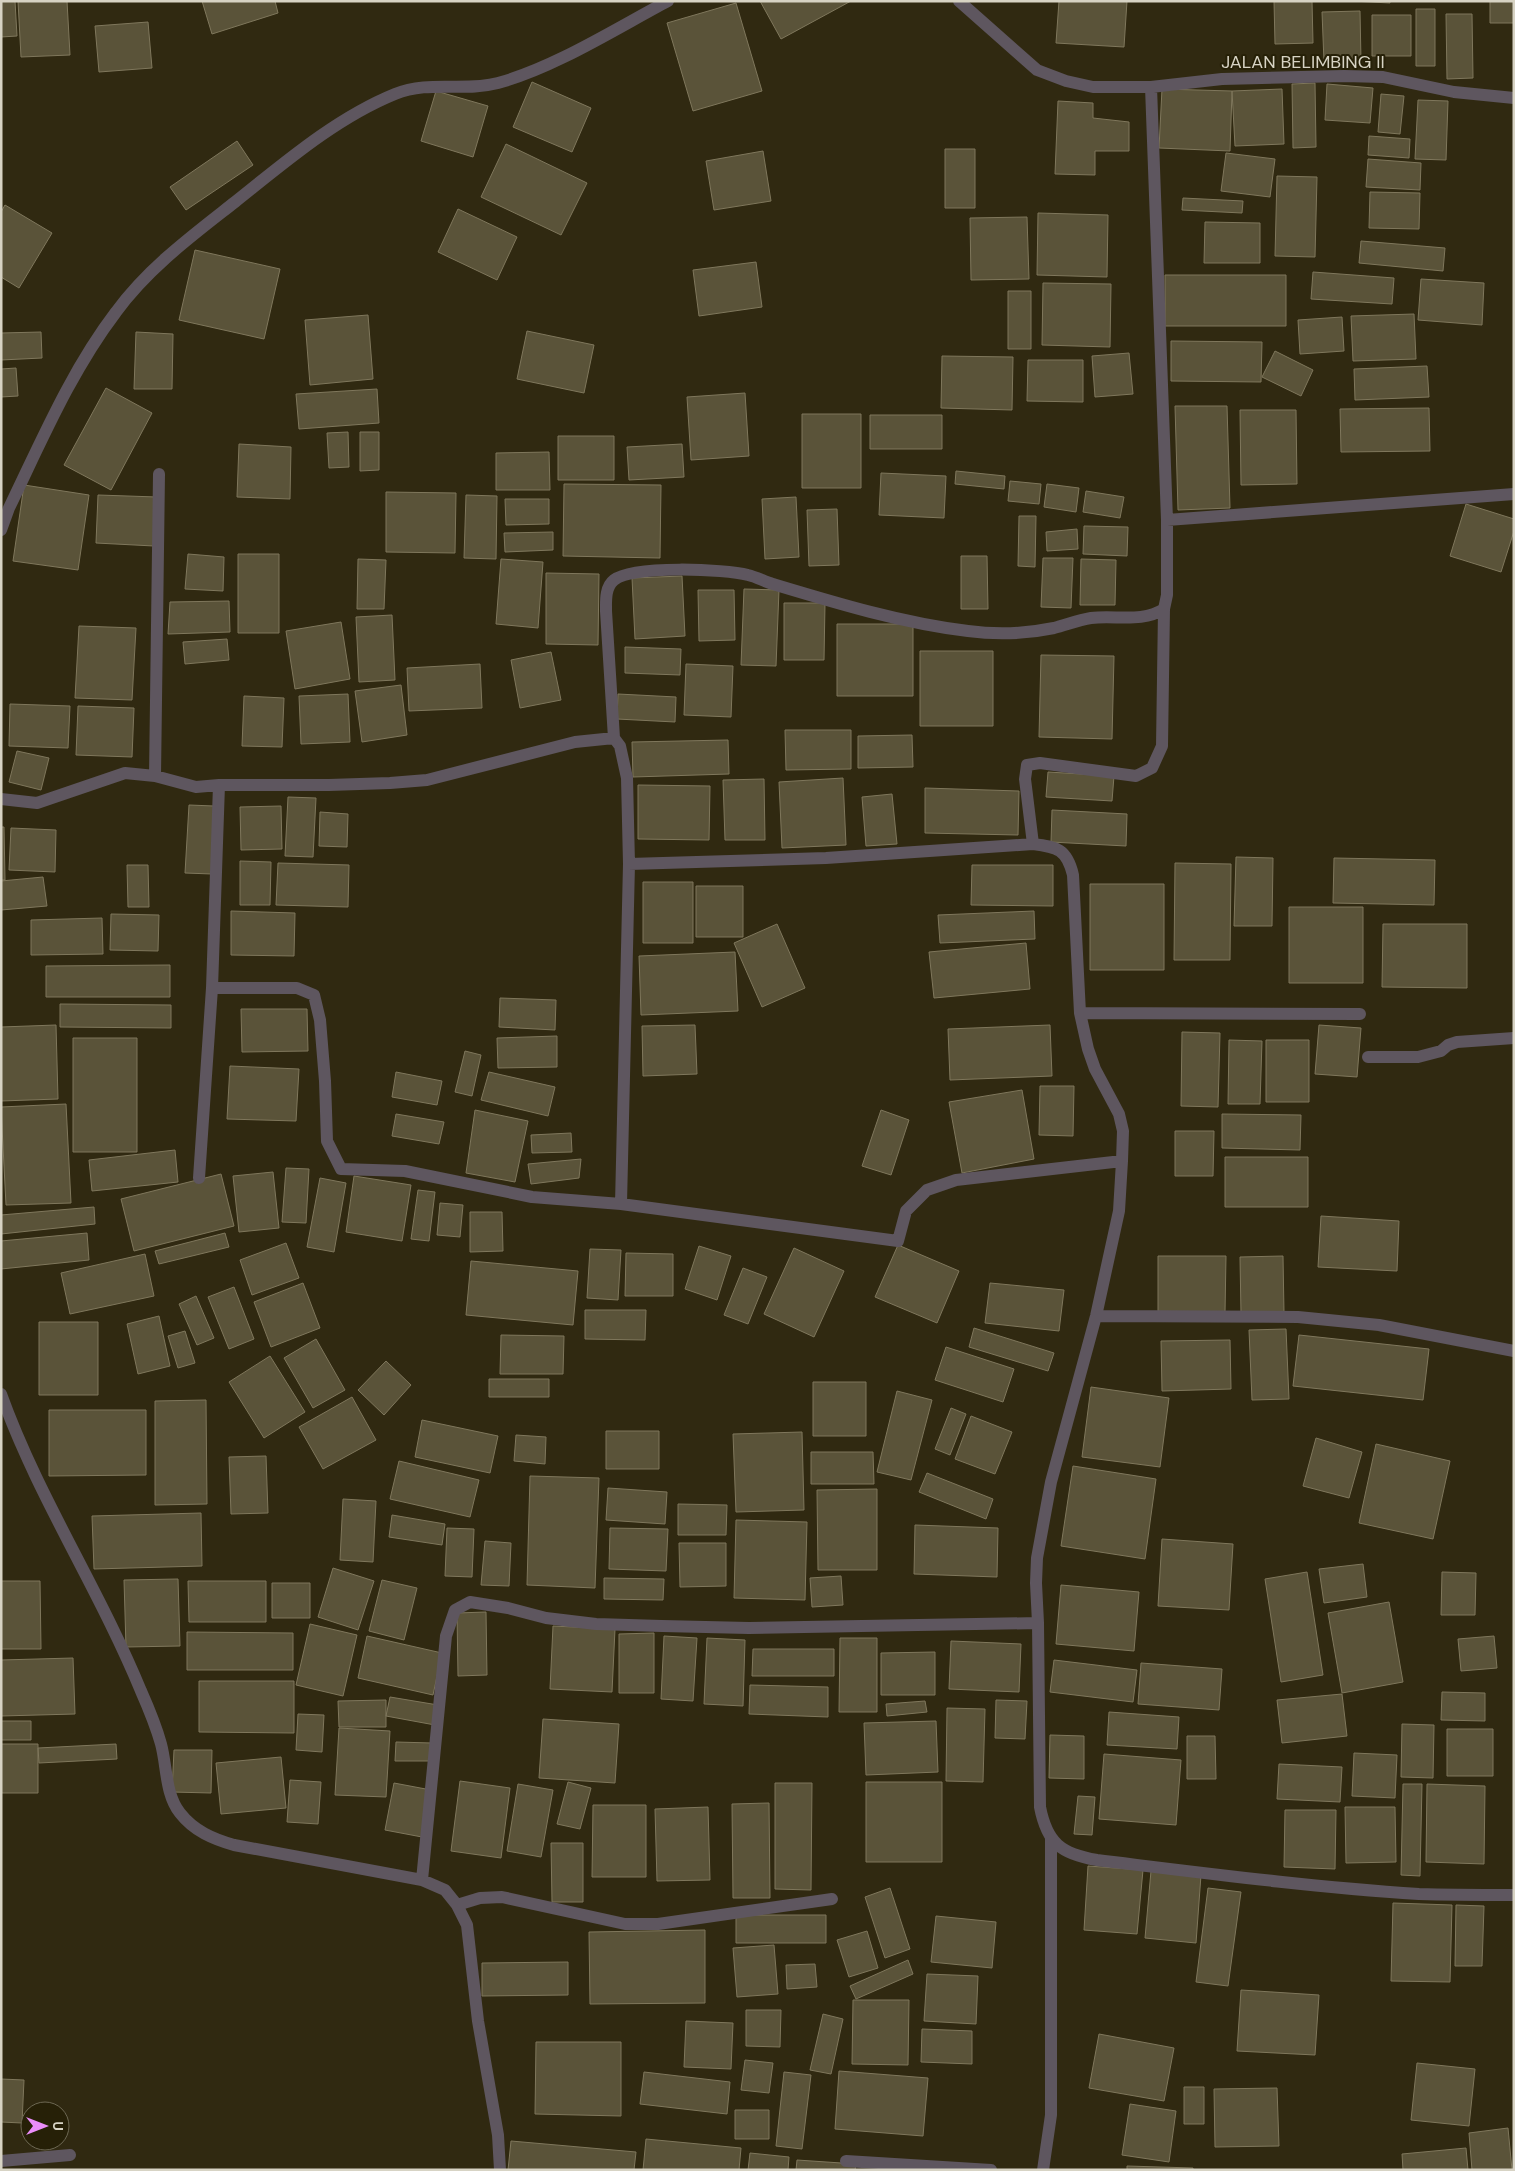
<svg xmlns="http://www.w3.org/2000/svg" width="1515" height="2171" font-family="'DM Sans',sans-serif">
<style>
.building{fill:#5a5339;stroke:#7f775c}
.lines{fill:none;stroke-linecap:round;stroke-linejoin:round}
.minor{stroke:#5e565f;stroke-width:12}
.labels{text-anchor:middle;stroke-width:4;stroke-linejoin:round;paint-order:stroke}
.street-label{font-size:18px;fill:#d7d3c4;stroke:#262007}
</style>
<rect width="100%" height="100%" fill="#302911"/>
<!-- building -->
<path class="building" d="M1 1H15L17 36 1 37Z
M18 1H67L70 55 21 57Z
M202 1H275L278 13 212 34Z
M760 1H851L781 39Z
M1059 1H1127L1124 47 1056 43Z
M1274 1H1312L1313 43 1275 44Z
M1352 1H1390V3Z
M1490 1H1514V23H1490Z
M736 3 762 91 693 111 667 23Z
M1416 9H1435V66H1416Z
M1360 11 1361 61 1324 62 1322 12Z
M1446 14H1472L1473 78 1447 79Z
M1372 15H1411V56H1372Z
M148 22 152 68 99 72 95 26Z
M532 82 591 108 572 152 513 127Z
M1315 83 1316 147 1293 148 1292 84Z
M1327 84 1373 88 1370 123 1325 120Z
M1162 89 1232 91 1230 151 1159 148Z
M1282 89 1284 144 1235 146 1232 91Z
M436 91 488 106 473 157 421 141Z
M1381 94 1404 96 1400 134 1378 132Z
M1418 100 1448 101 1446 160 1415 159Z
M1058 101 1093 103V118L1129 122V151H1095V175L1055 174Z
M1369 136 1410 139 1409 158 1368 155Z
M237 141 253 165 186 210 170 187Z
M506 144 587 183 561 235 481 197Z
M945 149H975V208H945Z
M763 151 771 201 714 210 706 161Z
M1226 153 1275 159 1270 197 1221 191Z
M1368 159 1421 163 1420 190 1366 187Z
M1277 176 1317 177 1315 257 1275 256Z
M1370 192 1420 193 1419 229 1369 228Z
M1183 198 1243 201 1242 213 1182 210Z
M5 205 52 233 19 288 1 277V212Z
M458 209 517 237 497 280 438 252Z
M1038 213 1108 215 1107 277 1037 275Z
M1027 217 1029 279 971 280 970 218Z
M1205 222 1260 223V263H1204Z
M1361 241 1445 248 1443 271 1359 263Z
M195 250 280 269 264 339 179 320Z
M756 262 762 307 699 316 693 270Z
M1313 272 1394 278 1392 304 1311 299Z
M1165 275H1286V326H1165Z
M1421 279 1484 283 1482 325 1418 320Z
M1043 283 1111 284 1110 347 1042 345Z
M1008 291H1031V349H1008Z
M1414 314 1416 359 1353 361 1351 316Z
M368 315 373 379 310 385 305 320Z
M1342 317 1344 351 1300 354 1298 320Z
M527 331 594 345 584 393 517 379Z
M41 332 42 358 1 360V333Z
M136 332 173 334 172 389H134Z
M1171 341 1262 342 1261 382 1171 381Z
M1275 351 1313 370 1301 396 1262 377Z
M1129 353 1133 394 1095 397 1092 356Z
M942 356 1013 357 1012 410 941 408Z
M1028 360H1083V402L1027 401Z
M1427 366 1429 397 1355 400 1354 369Z
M16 368 18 396 1 397V369Z
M106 388 152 413 111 490 64 465Z
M377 389 379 423 299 429 296 394Z
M745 393 749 456 691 460 687 397Z
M1175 406H1227L1230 508 1178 510Z
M1429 408 1430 451 1341 452 1340 409Z
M1240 410H1296L1297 484 1241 485Z
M802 414H861V488H802Z
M870 415H942V449H870Z
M348 432 349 467 329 468 327 433Z
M360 432H379V470L360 471Z
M558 436H614V480H558Z
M239 444 291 447 290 499 237 497Z
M682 444 684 477 629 480 627 447Z
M549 452 550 490H496V453Z
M956 471 1005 476 1004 489 955 484Z
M881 473 946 476 944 518 879 515Z
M1010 481 1041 484 1039 504 1008 501Z
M564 484 661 485 660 558 563 556Z
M1047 484 1079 488 1076 512 1044 507Z
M24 485 89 495 78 570 13 561Z
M1086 491 1124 497 1120 518 1083 512Z
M386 492 456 493 455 553 386 552Z
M98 495 157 497 154 546 96 543Z
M466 495 497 496 496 559 464 558Z
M796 497 799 557 765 559 762 499Z
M505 499H549V524L506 525Z
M1466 504 1514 519V531L1501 572 1450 556Z
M837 509 839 565 809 566 807 510Z
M1019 516H1036L1035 567 1018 566Z
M1084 526 1128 527 1127 556 1083 554Z
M1077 529 1078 549 1047 551 1046 532Z
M553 532V550L505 552 504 533Z
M188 554 224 557 223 591 185 589Z
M238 554H279V633H238Z
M961 556H987L988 609H961Z
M1043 558H1073L1071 608 1041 607Z
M358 559 386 560 384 609H357Z
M501 559 543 562 538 628 496 624Z
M1081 559 1116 560 1115 605H1080Z
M546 573 599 574 598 645 546 644Z
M682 576 685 636 635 639 632 578Z
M744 589 779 590 776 666 741 665Z
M698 590H734L735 640 699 641Z
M229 601 230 632 168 634 170 602Z
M784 603H825L824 660H784Z
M392 615 395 680 359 682 356 617Z
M341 622 350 679 295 689 286 631Z
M837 624H913V696H837Z
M79 626 136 628 132 700 75 698Z
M227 639 229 660 185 664 183 642Z
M625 647 681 649 680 675 625 673Z
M920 651H993V726H920Z
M551 652 561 700 520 708 511 660Z
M1041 655 1114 656 1112 739 1039 737Z
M480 664 482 708 409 711 407 668Z
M686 664 733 666 731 717 684 715Z
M401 685 407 735 362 742 355 691Z
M348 694 350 742 301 744 299 696Z
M618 694 676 697 675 722 617 719Z
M244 696 284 698 282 747 242 746Z
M10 704 70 706 68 748 9 746Z
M78 706 134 708 132 757 76 755Z
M785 730H851V769L786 770Z
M912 735 913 767 858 768V736Z
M728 740 729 774 633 777 632 742Z
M17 751 49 758 41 790 9 782Z
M1048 772 1114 776 1112 801 1046 797Z
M843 778 846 845 782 848 779 782Z
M764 779 765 840H725L723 780Z
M638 785 710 786 709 840 638 839Z
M925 788 1019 791 1018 835 925 833Z
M892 794 897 844 866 846 862 797Z
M288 797 316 798 313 857 285 856Z
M189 805 214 806 212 874 185 873Z
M281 806 282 849 241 850 240 807Z
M1052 810 1127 814 1126 846 1051 842Z
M320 812 348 814 347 847 319 846Z
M1 827H4L5 880H1Z
M11 828 56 830 55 872 9 870Z
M1236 857 1273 858 1272 926H1234Z
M1334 858 1435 860 1434 905 1333 903Z
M240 861 271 862 270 905H240Z
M278 863 349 865 348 907 276 905Z
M1175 863 1231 864 1230 960H1174Z
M127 865H148L149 907H128Z
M972 865H1053V906L971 905Z
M43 877 47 906 1 910V881Z
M643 882H693V943H643Z
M1090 884H1164V970H1090Z
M696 886H743V937H696Z
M1289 907H1363V983H1289Z
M231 911 295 913 294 956 231 955Z
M1034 911 1035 939 940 943 938 915Z
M111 914 159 915 158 951 110 950Z
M102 918 103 954 31 955V920Z
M777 924 805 988 762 1007 734 943Z
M1383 924H1467V988L1382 987Z
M1026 943 1030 989 934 998 929 952Z
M735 952 738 1011 641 1015 639 956Z
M170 965V997H46V966Z
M500 998 556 1000 555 1030 499 1027Z
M60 1004 171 1005V1028L60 1027Z
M241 1009H307L308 1051 242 1052Z
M56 1025 58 1099 1 1101V1027Z
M695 1025 697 1074 643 1076 642 1026Z
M1050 1025 1052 1076 950 1080 948 1029Z
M1319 1025 1361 1028 1357 1077 1315 1074Z
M1182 1032 1220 1033 1218 1107 1181 1106Z
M557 1036V1067L498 1068 497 1038Z
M73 1038H137V1152H73Z
M1229 1040 1262 1041 1260 1104H1228Z
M1266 1040H1309V1102H1266Z
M465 1051 481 1055 472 1096 455 1092Z
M230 1066 299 1069 296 1121 227 1119Z
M396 1072 442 1081 437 1105 392 1097Z
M489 1072 555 1087 548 1116 481 1100Z
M1040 1086H1074L1073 1136 1039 1135Z
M1022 1090 1034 1159 962 1173 949 1102Z
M66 1104 71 1203 6 1205 1 1107Z
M475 1110 528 1121 515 1182 466 1173Z
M881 1110 909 1120 891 1175 862 1166Z
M396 1114 444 1122 439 1144 392 1136Z
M1222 1114 1301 1115 1300 1150 1222 1148Z
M1175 1131H1214L1213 1176H1175Z
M571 1133 572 1152 532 1153 531 1135Z
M175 1150 178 1182 92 1191 89 1160Z
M1225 1157H1308V1207H1225Z
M581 1159 579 1178 531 1184 528 1164Z
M286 1168 309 1169 306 1223 282 1222Z
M273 1172 279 1228 239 1232 233 1176Z
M221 1174 234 1226 134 1251 121 1199Z
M354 1176 411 1185 402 1241 346 1232Z
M320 1178 346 1183 334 1252 307 1247Z
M418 1190 435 1192 429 1241 411 1239Z
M440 1203 463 1205 460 1237 437 1235Z
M94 1207 95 1224 1 1234V1215Z
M470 1212H502L503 1251 470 1252Z
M1321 1216 1399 1221 1397 1271 1318 1267Z
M87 1233 89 1260 1 1269V1241Z
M225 1233 229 1247 159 1264 155 1251Z
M286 1243 299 1278 252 1295 240 1260Z
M898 1245 959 1271 937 1323 875 1297Z
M699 1246 731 1256 717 1300 685 1289Z
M794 1248 844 1271 814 1337 764 1314Z
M590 1249 621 1250 618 1300 587 1298Z
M626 1253 673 1254V1296H625Z
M145 1254 154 1296 70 1314 61 1273Z
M1158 1256H1226L1225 1313H1158Z
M1283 1256 1284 1313 1241 1314 1240 1257Z
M471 1261 578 1271 573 1325 466 1315Z
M743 1268 767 1277 748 1324 724 1315Z
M303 1283 320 1328 271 1347 254 1302Z
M990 1283 1064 1290 1059 1331 985 1323Z
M234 1287 254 1339 229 1349 208 1297Z
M196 1296 214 1338 197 1345 179 1304Z
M585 1310H646L645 1340 585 1339Z
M159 1316 170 1366 138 1374 127 1324Z
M39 1322H98V1395H39Z
M974 1328 1054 1353 1048 1371 969 1347Z
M1286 1329 1289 1399 1252 1400 1249 1330Z
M185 1331 195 1363 178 1368 168 1336Z
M501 1335 564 1336 563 1374H500Z
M1299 1335 1429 1349 1423 1400 1293 1386Z
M316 1339 345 1390 313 1408 284 1358Z
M1230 1340 1231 1389 1162 1391 1161 1341Z
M946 1347 1014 1369 1003 1402 935 1380Z
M270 1356 305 1412 264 1438 229 1382Z
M386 1361 411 1385 384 1415 358 1390Z
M489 1379H549V1397H489Z
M813 1382H866V1436H813Z
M1091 1387 1169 1398 1160 1467 1082 1457Z
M897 1391 932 1400 911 1480 877 1472Z
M352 1397 376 1440 323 1469 299 1427Z
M206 1400 207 1504 155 1505V1401Z
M951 1408 966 1414 950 1455 935 1449Z
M49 1410H146V1475L49 1476Z
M971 1416 1012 1432 995 1474 955 1459Z
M422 1420 498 1436 490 1473 415 1457Z
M606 1431H659V1469H606Z
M802 1432 804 1510 736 1512 733 1434Z
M516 1435 546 1437 545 1464 514 1461Z
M1316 1438 1362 1452 1349 1498 1303 1486Z
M1376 1444 1450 1461 1433 1539 1359 1523Z
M811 1452H873L874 1484H811Z
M266 1456 268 1513 231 1514 229 1457Z
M399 1461 479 1480 470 1517 390 1499Z
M1073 1466 1156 1479 1145 1559 1061 1546Z
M927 1473 993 1499 986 1519 919 1492Z
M530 1476 599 1478 595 1588 527 1585Z
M608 1488 667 1492 665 1524 606 1520Z
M877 1489V1570H818L817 1490Z
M343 1499 376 1501 373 1562 340 1560Z
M678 1504 727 1505 726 1535H678Z
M201 1513 202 1566 94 1569 92 1516Z
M392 1515 445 1524 442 1545 389 1537Z
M736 1520 807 1522 805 1600 734 1598Z
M915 1525 998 1528 997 1577 914 1574Z
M447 1528 474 1529 472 1577 445 1576Z
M610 1528 668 1529 666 1571 609 1569Z
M1162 1539 1233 1544 1229 1610 1158 1606Z
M485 1541 511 1543 509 1586 481 1585Z
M679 1543H726V1586L680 1587Z
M1363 1564 1367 1597 1324 1603 1319 1569Z
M333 1568 374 1581 358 1630 318 1617Z
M1307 1572 1323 1675 1281 1682 1265 1579Z
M1442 1572 1476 1573 1475 1615H1441Z
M841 1576 843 1605 812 1607 810 1578Z
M604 1578 664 1579 663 1600 604 1599Z
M178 1579 180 1646 126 1647 124 1580Z
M382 1580 417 1588 404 1640 369 1631Z
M1 1581H40L41 1649H1Z
M188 1581H266V1622H189Z
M272 1583H310V1618H272Z
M1061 1585 1139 1592 1134 1651 1056 1644Z
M1389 1602 1403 1682 1342 1693 1328 1613Z
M486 1612 487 1675 458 1676 457 1613Z
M310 1624 357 1635 343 1696 296 1685Z
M553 1626 615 1629 612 1692 550 1689Z
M187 1632 293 1633V1670H187Z
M654 1633V1693H619V1634Z
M367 1636 442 1653 433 1695 358 1678Z
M664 1636 697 1638 693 1701 661 1699Z
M1494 1636 1497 1668 1461 1671 1458 1639Z
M707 1638 745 1640 743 1706 704 1704Z
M840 1638H877V1712H839Z
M951 1641 1021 1644 1019 1692 949 1689Z
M753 1649H834V1676H752Z
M935 1652V1695H881V1653Z
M73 1658 75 1714 1 1716V1660Z
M1054 1660 1137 1670 1133 1702 1050 1692Z
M1141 1663 1222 1669 1219 1710 1138 1704Z
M199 1681H294V1733L199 1732Z
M750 1685 828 1687V1717L749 1714Z
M1442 1692 1485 1693V1721L1441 1720Z
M1342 1694 1347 1736 1282 1743 1277 1700Z
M390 1697 438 1705 435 1725 386 1716Z
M386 1700V1727H339L338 1701Z
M996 1700 1027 1701 1025 1739 995 1738Z
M925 1701 927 1712 887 1716 886 1704Z
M947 1708 985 1709 983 1782 946 1781Z
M1109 1712 1179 1717 1177 1749 1107 1745Z
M298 1714 324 1715 322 1752 296 1750Z
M543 1719 619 1724 615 1783 539 1778Z
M1 1721H31V1740H1Z
M936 1721 938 1772 866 1775 864 1723Z
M1402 1724 1434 1725 1433 1778 1401 1777Z
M339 1728 390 1731 386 1797 335 1795Z
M1447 1729H1493V1776H1447Z
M1050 1735 1084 1736V1779L1049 1778Z
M1187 1736H1215L1216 1779H1187Z
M396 1742 432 1743 431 1761H395Z
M1 1744H38V1793H1Z
M116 1744 117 1759 39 1763 38 1748Z
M174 1750H212L211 1793 172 1792Z
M1354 1753 1397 1755 1395 1798 1352 1796Z
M1104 1754 1181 1760 1176 1825 1099 1819Z
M281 1757 286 1808 221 1814 216 1763Z
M1279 1764 1342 1767 1340 1802 1277 1799Z
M290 1780 321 1782 318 1824 287 1822Z
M460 1781 510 1788 501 1858 451 1851Z
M568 1782 591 1788 580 1829 557 1824Z
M866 1782H942V1862H866Z
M394 1783 431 1790 422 1837 385 1830Z
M775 1783H812L811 1890 775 1889Z
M518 1784 553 1790 541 1857 507 1851Z
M1403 1784H1422L1420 1876 1401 1875Z
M1427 1784 1485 1786 1484 1864 1426 1862Z
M1078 1796 1095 1797 1092 1835 1074 1834Z
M769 1803 770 1898H733L732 1804Z
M593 1805H646V1877H592Z
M708 1807 710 1880 657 1881 655 1809Z
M1345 1807H1395L1396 1862 1346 1863Z
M1285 1810H1336L1335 1869 1284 1867Z
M551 1843H583V1902H552Z
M1088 1866 1143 1870 1137 1934 1084 1930Z
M1151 1871 1201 1875 1196 1943 1145 1938Z
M890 1888 910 1949 885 1958 865 1897Z
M1208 1888 1241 1892 1228 1986 1196 1982Z
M1393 1903 1452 1905 1450 1982 1391 1981Z
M1456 1905 1484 1906 1482 1966H1455Z
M736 1915H826V1943H736Z
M936 1916 996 1922 992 1968 931 1962Z
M705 1930V2003L590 2004 589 1932Z
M867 1931 878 1968 849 1977 837 1940Z
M774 1945 778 1994 737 1997 733 1948Z
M908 1960 913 1974 856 1999 850 1986Z
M568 1962V1995L482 1996V1963Z
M815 1964 817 1987 787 1989 786 1965Z
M927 1974 978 1976 976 2024 924 2021Z
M1241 1990 1319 1995 1315 2055 1237 2051Z
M853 2000H909L908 2065 852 2064Z
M746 2010H781L780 2047 746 2046Z
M823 2014 843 2019 831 2074 810 2070Z
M686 2021 733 2023 731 2069 684 2067Z
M922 2029 972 2031V2064L921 2062Z
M1099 2034 1174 2048 1164 2101 1089 2088Z
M536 2042H621V2116L535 2114Z
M745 2060 773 2063 769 2093 741 2090Z
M1417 2063 1475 2069 1469 2126 1411 2120Z
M839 2071 928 2078 923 2136 835 2129Z
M644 2072 730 2082 727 2114 640 2104Z
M784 2072 811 2075 802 2149 776 2146Z
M1 2079 24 2080 22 2123 1 2122Z
M1184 2087H1204V2124H1184Z
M1277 2088 1279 2146 1215 2147 1214 2089Z
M1130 2104 1176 2111 1169 2162 1122 2155Z
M735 2110H769V2139H735Z
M1508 2128 1512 2170H1472L1469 2133Z
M646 2139 741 2148 739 2170H643Z
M511 2141 636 2152 634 2170H508Z
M1466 2148 1468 2170H1403L1402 2154Z
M750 2153 789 2157 788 2170H748Z
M797 2160 856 2164 855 2170H796Z
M1127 2166 1193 2168V2170H1127Z"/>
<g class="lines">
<!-- minor -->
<path class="minor" d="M959 1 1037 70 1066 81 1093 87H1151L1222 79 1344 76 1383 77 1454 92 1514 98
M1167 520 1514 494
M1 530 9 508C41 442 71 371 116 312 148 268 193 235 235 202 284 163 336 118 395 94 429 80 464 92 498 83 554 68 617 28 668 1
M155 776 159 474
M1 799 37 803 125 773 155 776 196 787 219 785H329L390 783 427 780 575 742 614 738
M1033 844 1025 779 1027 765 1040 763 1136 776 1152 768 1162 746 1164 609 1167 595V520L1151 87
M629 864 826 858 1033 844C1057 847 1067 849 1073 875L1080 1013 1088 1049 1095 1069 1119 1114 1123 1131 1122 1161 1119 1211 1096 1316 1051 1482 1037 1558 1036 1583 1038 1623 1040 1807C1047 1843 1061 1854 1097 1860 1204 1873 1311 1887 1419 1894 1450 1895 1482 1895 1514 1895
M212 988H297L314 995 320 1020 325 1081 327 1141 341 1169 405 1171 532 1197 621 1204 898 1241 906 1211 927 1190 956 1180 1122 1161
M1080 1013 1360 1014
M1368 1057H1418L1441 1051 1448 1045 1457 1042 1514 1038
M199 1178 212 988 219 785
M621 1204 629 864 627 778 620 746 614 738 606 611C606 601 605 587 614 580 633 565 725 569 748 575 757 577 765 582 773 584 836 603 902 623 968 631 997 635 1025 634 1054 628 1066 625 1078 620 1091 618 1116 615 1142 623 1164 609
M1096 1316 1298 1317 1379 1325 1514 1351
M1 1394C38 1497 99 1589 141 1691 149 1709 156 1726 161 1744 167 1766 165 1794 180 1813 194 1831 213 1839 234 1845L422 1880 445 1890 457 1905 467 1925 478 2021 498 2135 500 2170
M422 1880 446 1636 455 1610 470 1602 508 1608 546 1618 596 1624 662 1626 749 1628 1038 1623
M457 1905 480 1898 502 1897 625 1924H658L832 1899
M1 2161 70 2155
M846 2161 991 2170
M1043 2170 1051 2115V1838"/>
</g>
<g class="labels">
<!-- street labels -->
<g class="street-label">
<text x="1303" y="68">JALAN BELIMBING II</text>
</g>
</g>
<!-- border -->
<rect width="1515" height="2171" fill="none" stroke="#d7d3c4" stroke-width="5"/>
<!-- north arrow -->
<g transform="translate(45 2126) rotate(90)"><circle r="24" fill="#262007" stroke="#6d6853"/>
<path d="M0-4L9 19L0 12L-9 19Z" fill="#eb8dfb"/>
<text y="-8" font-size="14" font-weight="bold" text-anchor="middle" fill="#d7d3c4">U</text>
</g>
</svg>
